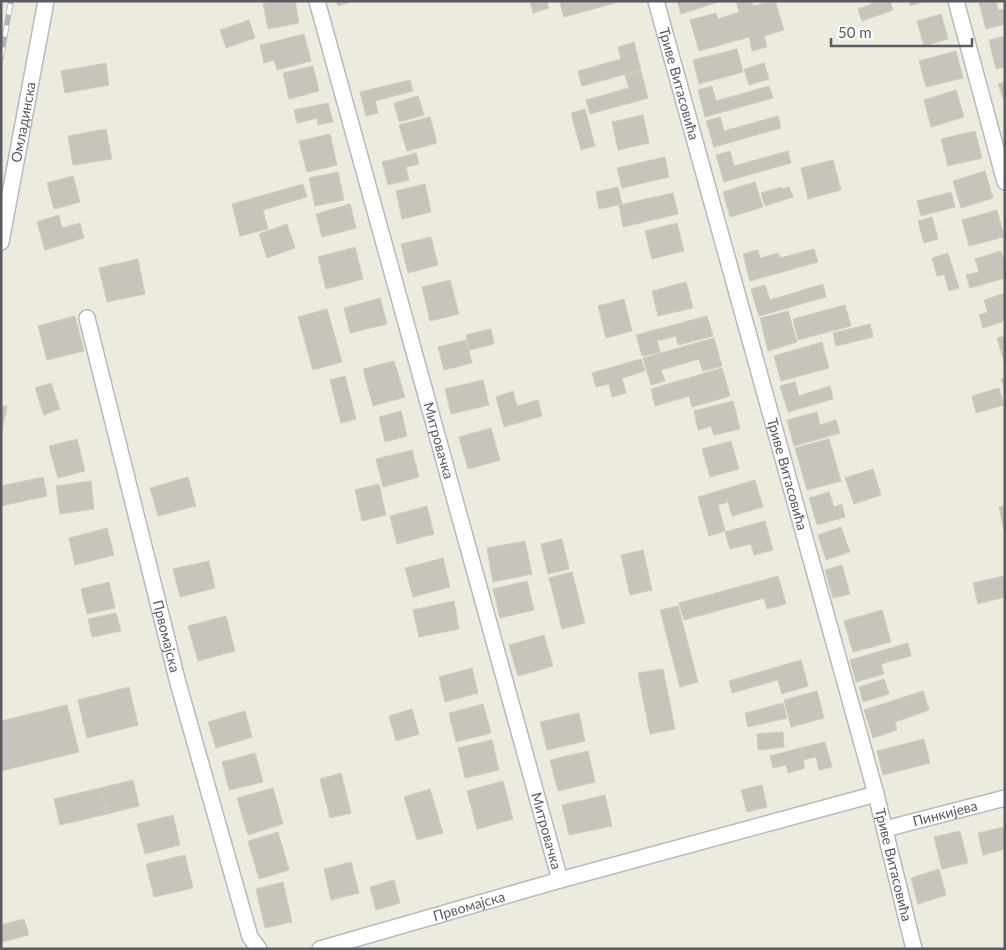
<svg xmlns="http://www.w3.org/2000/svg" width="1006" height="950" font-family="Lato,sans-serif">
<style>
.building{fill:#c7c4bb;stroke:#d1ccbc}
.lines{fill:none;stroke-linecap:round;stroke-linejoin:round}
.minor-casing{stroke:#b7b9bf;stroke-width:18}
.minor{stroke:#fff;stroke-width:15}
.rail-casing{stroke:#b3b4b4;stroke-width:5.5}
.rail{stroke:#fff;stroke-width:4;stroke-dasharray:11;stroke-linecap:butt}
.labels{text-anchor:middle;stroke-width:5;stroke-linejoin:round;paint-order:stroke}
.street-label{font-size:14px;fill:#585b61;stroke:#fff}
</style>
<rect width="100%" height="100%" fill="#edeade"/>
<!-- building -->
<path class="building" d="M274 1H295L299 23 268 29 263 4Z
M336 1H353L338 6Z
M530 1H547L549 8 533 13Z
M564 1H622L564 17 560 3Z
M677 1H721L681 14Z
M736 1H751L753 6 775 1 784 30 764 36 767 47 752 51 749 37 699 51 690 20 716 13 718 19 739 12Z
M871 1H890L893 10 862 21 858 9 872 4Z
M909 1H925L910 6Z
M987 1H996L998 10 1005 9V24L986 29 979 3Z
M941 14 948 39 924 46 917 21Z
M249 20 255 38 226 48 220 30Z
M304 34 311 61 277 70 274 60 264 63 260 45Z
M1005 36V67L996 69 989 40Z
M634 42 641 70 582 86 578 71 621 59 618 47Z
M737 49 743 72 699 84 693 60Z
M956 51 963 78 926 87 919 61Z
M106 63 109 85 65 93 61 71Z
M764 63 769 79 749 85 744 69Z
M313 66 319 91 289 99 283 73Z
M641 71 648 98 590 114 586 100 629 88 625 75Z
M410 80 413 91 375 101 378 113 366 116 360 92Z
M1005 82V103L998 84Z
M712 86 716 101 769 86 773 98 705 117 698 90Z
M956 90 964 117 931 127 924 100Z
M418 96 424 115 399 122 394 103Z
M328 103 333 122 318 125 317 118 297 123 294 110Z
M585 109 595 146 581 150 571 113Z
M643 115 649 143 618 150 612 122Z
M778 116 781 128 714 147 706 121 720 117 724 131Z
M430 117 437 143 407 151 399 125Z
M106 129 112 159 73 165 68 136Z
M975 131 982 158 948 166 941 139Z
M330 134 337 165 307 172 299 141Z
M730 151 734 166 788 151 791 163 724 182 716 155Z
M416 153 419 164 406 167 409 180 388 185 382 162Z
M665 157 669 177 622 188 617 168Z
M833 160 841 190 808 199 801 168Z
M985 171 993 198 961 208 953 181Z
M338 172 344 200 315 206 309 178Z
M73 176 80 202 54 209 47 183Z
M755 182 763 207 730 217 723 192Z
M303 184 307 197 263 210 268 229 240 236 232 204Z
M425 184 431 212 402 219 396 191Z
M618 187 622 204 599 209 596 192Z
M781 187 782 189 789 187 793 197 765 206 761 193Z
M951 192 955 207 921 216 917 201Z
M673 193 678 214 623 227 619 205Z
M350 204 356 228 322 237 316 214Z
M997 210 1004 237 969 246 962 220Z
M59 215 62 228 80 223 84 238 45 250 37 222Z
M932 217 938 239 924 243 918 221Z
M677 223 684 251 652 259 645 231Z
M287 224 295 248 267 258 259 234Z
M431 237 438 265 408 273 401 244Z
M355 247 363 279 326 289 318 257Z
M814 249 818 262 750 281 743 254 758 250 760 258 778 253 780 258Z
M1001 251 1005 262V278L970 288 966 275 979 272 975 259Z
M948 253 959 288 949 291 944 274 937 276 932 258Z
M138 259 145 294 107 302 99 268Z
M450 280 459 314 430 321 422 287Z
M686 282 693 308 658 316 652 291Z
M823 284 826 297 759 316 751 289 765 285 770 300Z
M1005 293V321L983 328 979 315 988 312 984 300Z
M380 298 387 324 350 333 344 308Z
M624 299 632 331 606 338 598 306Z
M845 305 851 326 798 340 793 319Z
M327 309 342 362 313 370 298 317Z
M788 311 797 342 768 351 760 318Z
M75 316 84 351 47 360 38 326Z
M707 316 713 336 678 345 676 336 657 341 660 352 642 356 636 335Z
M870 324 873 337 836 346 833 333Z
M491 329 494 344 469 350 466 335Z
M1005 336V365L997 338Z
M714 338 722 366 703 371 699 359 661 370 665 381 651 385 643 358Z
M466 340 472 363 444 370 438 347Z
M822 342 829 368 781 381 774 356Z
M641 359 645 371 622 378 626 393 612 397 609 384 596 387 592 373Z
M394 361 405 397 373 406 363 369Z
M722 368 730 396 692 407 689 396 655 406 651 389Z
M345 376 356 419 341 423 330 380Z
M1005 378V391L1001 379Z
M483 380 489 405 451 414 445 389Z
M795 382 799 396 830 386 833 399 788 412 780 386Z
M51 383 60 409 44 415 35 388Z
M999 388 1004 405 976 413 972 396Z
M513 391 517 406 538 400 542 416 504 427 496 397Z
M733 401 740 429 714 435 711 426 698 430 694 411Z
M1 406H7L1 435Z
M401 411 407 436 385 442 379 417Z
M817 412 820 425 836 420 840 433 794 446 787 420Z
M491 428 500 460 468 469 459 437Z
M77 439 85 471 58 478 49 446Z
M829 439 841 481 807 490 795 448Z
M731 441 739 469 710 477 702 449Z
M412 450 419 477 383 487 376 459Z
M873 469 881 495 854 504 845 478Z
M43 477 47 496 1 506V486Z
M188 477 196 506 158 516 150 488Z
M755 480 763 507 732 516 728 502 718 505 725 531 709 536 698 497Z
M91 481 94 509 60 514 56 486Z
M379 484 386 515 362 521 355 490Z
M829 492 834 507 842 504 845 517 817 525 809 498Z
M427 506 434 534 397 544 390 516Z
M1005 506V536L999 507Z
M765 521 773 550 754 555 751 544 730 549 725 532Z
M841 527 850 552 826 560 818 535Z
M107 528 114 555 75 565 69 538Z
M562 539 569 569 548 574 541 544Z
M525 541 532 574 493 582 487 548Z
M643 550 652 590 630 595 621 555Z
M443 558 450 587 413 597 405 568Z
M209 561 215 588 180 597 173 569Z
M842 565 850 594 833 598 825 570Z
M572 572 585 623 562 629 549 578Z
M778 576 786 604 767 609 764 598 684 620 679 603Z
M1004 576 1005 597 978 604 973 583Z
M527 581 534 610 500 618 493 589Z
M109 582 115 608 87 614 81 589Z
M454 601 459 629 419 637 413 610Z
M678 606 698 682 680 687 660 610Z
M882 610 891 642 853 652 844 621Z
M116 613 121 631 92 637 88 619Z
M226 616 235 651 198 661 188 626Z
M544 635 553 666 518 676 509 645Z
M908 643 911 656 881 664 884 674 856 682 850 660Z
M801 660 808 686 782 694 778 680 732 693 729 681Z
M472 668 478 693 445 702 439 677Z
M663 669 675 729 650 734 638 673Z
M884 679 889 694 863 702 859 687Z
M129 687 138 725 87 738 78 700Z
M817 691 824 718 791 727 784 700Z
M923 691 929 710 895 722 897 730 873 738 864 710Z
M783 703 787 718 748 727 745 713Z
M483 704 491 733 456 742 449 713Z
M67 705 79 752 1 771V721Z
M412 709 419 734 396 741 389 716Z
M245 711 252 737 216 748 208 722Z
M579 713 585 741 547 750 540 722Z
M783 732 784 747 758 750 757 734Z
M924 739 930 763 883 775 877 751Z
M492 740 499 770 465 778 458 748Z
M825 742 832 767 819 770 816 757 803 760 800 748Z
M800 748 805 768 788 773 786 765 773 768 770 756Z
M588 751 595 782 558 791 550 760Z
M255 753 263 782 229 790 222 762Z
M341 773 351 813 330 818 320 779Z
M133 780 139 806 107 814 100 788Z
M503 781 513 819 477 829 467 791Z
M762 785 767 807 747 812 741 790Z
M100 788 107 814 60 825 54 799Z
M273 788 283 824 248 835 237 798Z
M430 789 443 833 417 840 404 797Z
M605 795 612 826 569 835 562 805Z
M173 815 180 845 145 854 137 824Z
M1004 827 1005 849 983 855 978 833Z
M960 831 968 863 942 869 934 837Z
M278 832 289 870 259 879 248 841Z
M185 855 193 888 154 897 146 864Z
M351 862 359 893 331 900 324 869Z
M939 869 946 895 918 904 911 878Z
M394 880 400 903 376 910 370 887Z
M283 882 292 922 265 928 256 889Z
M24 919 29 935 1 942V925Z"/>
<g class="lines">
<!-- minor casing -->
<g class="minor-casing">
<g id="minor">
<path id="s1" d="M317 1 560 880"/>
<path id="s2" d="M656 1 876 794 914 949"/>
<path d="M956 1 1005 182"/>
<path id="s3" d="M1 242 46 1"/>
<path id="s4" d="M87 318 178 683 250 937 259 949"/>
<path id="s5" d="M885 829 1005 798"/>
<path id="s6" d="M320 949 560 880 876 794"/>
</g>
</g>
<!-- minor -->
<use href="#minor" class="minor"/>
<!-- rail casing -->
<g class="rail-casing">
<path id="rail" d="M1 58 11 1"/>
</g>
<!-- rail -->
<use href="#rail" class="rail"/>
</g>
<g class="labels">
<!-- street labels -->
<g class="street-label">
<text dy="5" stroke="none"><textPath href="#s2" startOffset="86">Триве Витасовића</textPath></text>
<text dy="5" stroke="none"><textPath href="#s3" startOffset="122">Омладинска</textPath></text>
<text dy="5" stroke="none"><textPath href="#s1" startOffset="456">Митровачка</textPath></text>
<text dy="5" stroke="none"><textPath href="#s2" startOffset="491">Триве Витасовића</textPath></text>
<text dy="5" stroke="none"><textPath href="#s4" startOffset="328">Првомајска</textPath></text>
<text dy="5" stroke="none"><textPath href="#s5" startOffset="62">Пинкијева</textPath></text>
<text dy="5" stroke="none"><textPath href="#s1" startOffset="861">Митровачка</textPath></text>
<text dy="5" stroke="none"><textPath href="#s2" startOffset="896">Триве Витасовића</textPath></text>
<text dy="5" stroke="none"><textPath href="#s6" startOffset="155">Првомајска</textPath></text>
</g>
</g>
<!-- border -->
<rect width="1006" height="950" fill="none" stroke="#585b61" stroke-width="5"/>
<!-- scale -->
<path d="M831 38v8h141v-8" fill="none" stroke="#585b61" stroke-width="2.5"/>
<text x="838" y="38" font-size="15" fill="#585b61" stroke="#ffffff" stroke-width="4" paint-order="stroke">50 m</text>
</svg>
